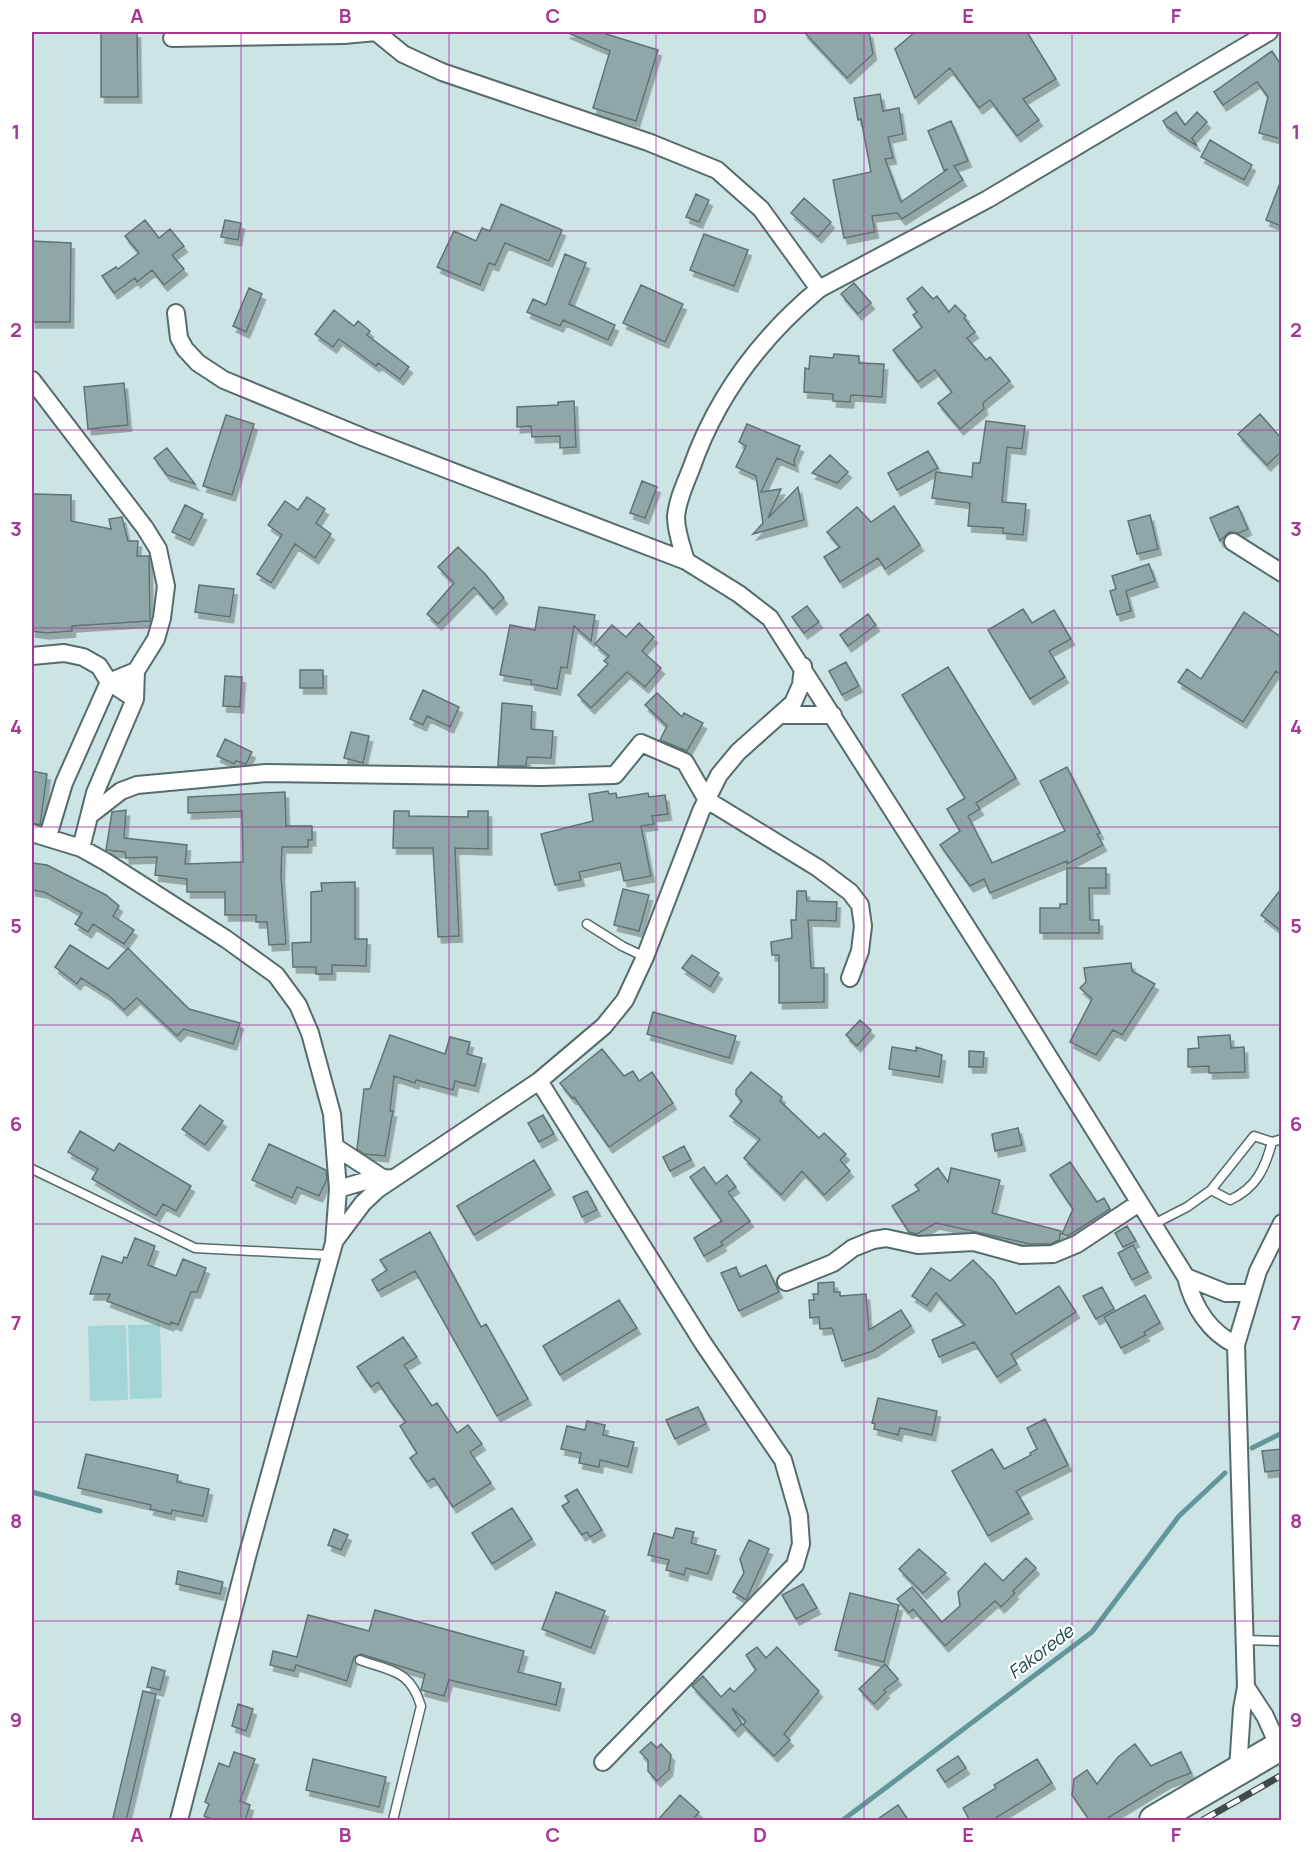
<svg xmlns="http://www.w3.org/2000/svg" width="1313" height="1852" font-family="Manrope,sans-serif">
<style>
.green{fill:#a4d5d6}
.lines{fill:none;stroke-linecap:round;stroke-linejoin:round}
.stream{stroke:#619799;stroke-width:5}
.building{fill:#90a7a7;stroke:#5e7374;stroke-width:1.5;filter:url(#shadow)}
.lane-casing{stroke:#566c6c;stroke-width:11}
.street-casing{stroke:#566c6c;stroke-width:20}
.highway-casing{stroke:#566c6c;stroke-width:32}
.lane{stroke:#fff;stroke-width:8}
.street{stroke:#fff;stroke-width:16}
.highway{stroke:#fff;stroke-width:28}
.rail-casing{stroke:#3f4a4a;stroke-width:7}
.rail{stroke:#fff;stroke-width:4.5;stroke-dasharray:14;stroke-linecap:butt}
.grid{fill:none;stroke:#a63794;stroke-width:1.5;stroke-opacity:0.55}
.labels{text-anchor:middle;stroke-width:4.5;stroke-linejoin:round;paint-order:stroke}
.water-label{font-size:18px;font-style:italic;fill:#144748;stroke:#fff}
.neatline{fill:none;stroke:#a63794;stroke-width:2}
.grid-label{font-size:20px;text-anchor:middle;font-weight:bold;fill:#a63794}
</style>
<defs>
<filter id="shadow"><feDropShadow dx="3.5" dy="6" stdDeviation="0" flood-color="#0004"/></filter>
</defs>
<rect width="100%" height="100%" fill="#cde4e5"/>
<!-- green -->
<path class="green" d="M160 1324 162 1398 130 1399 128 1325Z
M126 1325 128 1400 90 1401 88 1326Z"/>
<g class="lines">
<!-- stream -->
<path class="stream" d="M1252 1448 1282 1433
M32 1492 100 1511
M843 1820 1092 1632 1179 1516 1225 1473"/>
</g>
<!-- building -->
<path class="building" d="M101 32H137L138 97H101Z
M566 32H607L606 34 658 50 636 121 593 108 610 51Z
M804 32H869L873 54 847 78Z
M915 32H1027L1056 79 1023 99 1039 120 1017 136 990 100 979 108 950 68 915 98 895 49Z
M1272 51 1281 65V139L1259 133 1268 97 1257 82 1223 105 1214 92Z
M880 94 883 111 899 108 903 134 888 137 893 158 885 159 901 202 948 169 944 170 928 131 951 121 968 161 954 166 963 180 902 219 897 213 872 216 875 232 844 238 833 180 871 172 861 119 858 120 854 98Z
M1176 112 1185 125 1197 112 1207 122 1192 138 1197 146 1167 127 1163 121Z
M1210 140 1252 165 1244 180 1201 157Z
M1280 183H1281V226L1266 220Z
M696 194 709 200 699 222 686 217Z
M804 198 831 222 818 237 791 213Z
M501 204 562 230 549 261 505 243 495 265 489 263 480 285 437 267 454 231 476 241 482 228 490 231Z
M145 220 159 238 170 229 184 246 172 255 184 269 164 285 152 270 137 282 135 278 114 293 102 276 116 267 118 269 139 253 125 236Z
M225 220 241 223 238 240 221 237Z
M704 234 748 250 734 286 690 270Z
M32 241 71 243 70 322H32Z
M565 254 586 263 569 304 615 325 608 340 563 320 560 326 527 312 533 299 546 305Z
M854 283 871 303 858 314 841 294Z
M641 285 683 304 665 342 623 323Z
M922 287 933 299 937 296 949 312 955 305 966 316 964 318 975 332 967 338 986 360 990 357 1010 381 983 403 984 409 960 429 938 403 952 392 935 370 918 382 893 350 922 327 913 315 917 312 907 299Z
M249 288 262 294 246 332 233 326Z
M334 310 354 326 358 321 370 331 367 335 409 367 400 379 378 363 376 366 339 339 333 347 315 334Z
M834 354 859 356V363L884 364 882 397 851 395 850 402 833 401V394L804 392 805 368 809 369 810 356 833 358Z
M124 383 128 425 88 429 84 387Z
M574 401 576 447 560 448V436L532 437 531 426 517 427V407L558 405V402Z
M1260 414 1281 438V452L1267 465 1238 434Z
M226 415 254 424 232 495 203 486Z
M986 421 1025 426 1022 449 1007 447 1002 502 1026 504 1023 535 1003 533V528L968 526 970 503 932 498 936 472 972 477 973 463H980Z
M747 424 800 446 794 460 795 466 777 458 761 492 781 489 768 518 798 487 804 520 753 534 763 523 756 476 736 467 746 446 739 442Z
M167 448 195 484 167 475 154 458Z
M928 451 938 468 897 490 888 473Z
M830 455 848 472 837 483 812 473Z
M642 481 657 487 645 518 630 513Z
M32 494 71 495V521L111 529 109 519 122 517 128 541H138L137 556H149L150 621 72 626V631L46 633 32 631Z
M307 497 325 509 316 523 331 534 315 558 295 544 271 583 257 574 282 535 268 525 285 501 298 510Z
M185 505 203 514 190 540 172 532Z
M894 506 920 545 885 569 878 558 840 582 824 557 840 547 827 532 857 507 871 522Z
M1238 506 1248 529 1239 533 1229 532 1220 541 1210 518Z
M1150 515 1158 549 1137 554 1128 521Z
M458 547 486 575 504 598 493 609 474 587 438 624 427 614 454 583 438 567Z
M1149 564 1155 581 1126 591 1131 611 1117 615 1110 591 1116 589 1112 576Z
M199 585 234 589 230 617 195 612Z
M807 606 819 622 804 633 792 617Z
M539 607 595 615 591 641 574 626 567 668 561 667 557 689 531 684V680L500 675 510 625 535 630Z
M1023 609 1032 623 1054 610 1071 639 1049 651 1065 677 1030 699 988 630Z
M1244 612 1281 637V675L1276 671 1243 722 1178 682 1187 669 1201 679Z
M868 614 876 625 848 646 840 635Z
M639 623 654 637 642 651 661 668 645 687 627 672 591 708 578 695 608 664 604 661 609 656 595 644 612 625 626 637Z
M846 662 859 686 842 695 829 671Z
M948 667 1016 778 976 803 980 809 968 816 992 863 1065 831 1040 781 1067 767 1100 833 1097 834 1103 845 1067 864V861L990 893 984 879 970 886 940 845 960 831 947 809 965 798 902 695Z
M300 670H323V688H300Z
M225 676 242 677 240 707 223 706Z
M423 690 459 707 450 727 427 716 423 725 410 719Z
M657 693 682 717 684 713 703 723 687 751 660 740 667 726 645 705Z
M502 703 532 706 531 729 553 731 551 758 527 757 526 766H498Z
M351 732 369 736 363 763 344 758Z
M225 739 252 752 246 764 236 761 234 764 217 756Z
M32 771 47 774 40 825 32 823Z
M608 791 609 794 616 793 617 798 648 793 649 797 665 795 668 814 652 816 654 824 641 826 651 876 624 881 620 863 579 872 581 880 555 885 541 834 593 821 589 794Z
M285 792 286 826H312V840H308V847H282L281 875 286 944 269 945 267 922H256V915H225V892H187V879L155 875 157 857 126 858 125 852 106 850 112 812 126 810 124 838 187 845 185 864 243 862 242 811 188 813V797Z
M394 811H409V816L468 817V811H488V849L455 848 459 936 438 937 433 848H393Z
M32 863 47 865 106 895 119 906 113 916 134 930 124 944 93 924 88 932 75 924 82 913 44 892 32 890Z
M1067 868H1106V888H1089L1090 920H1099V933H1040V908H1060V904H1067Z
M355 882V939H367L366 966 332 965V974H316V967H293L292 943 311 942V892L322 891 321 883Z
M623 889 649 895 639 931 614 925Z
M1281 889V931L1261 915Z
M797 891H806L807 901 837 902 836 921 808 920 811 968H824V1002L779 1003V955H772L771 942 792 938 791 920H796Z
M70 945 108 969 128 948 189 1009 240 1023 233 1044 184 1029 177 1036 137 998 124 1010 108 995 81 978 77 984 55 967Z
M692 955 719 973 710 987 682 968Z
M1131 963 1132 971 1155 984 1122 1035 1113 1030 1096 1055 1070 1042 1092 999 1080 988 1086 982 1084 968Z
M653 1012 736 1036 729 1058 647 1034Z
M860 1020 871 1030 857 1046 846 1035Z
M390 1035 445 1054 450 1037 470 1042 467 1054 482 1058 475 1086 455 1081 453 1090 416 1080 415 1083 394 1076 390 1111H393L385 1156 364 1154 357 1149 364 1089H370Z
M1230 1035 1231 1048 1244 1047 1245 1072 1209 1073V1066L1188 1067V1049L1199 1048 1198 1037Z
M892 1047 916 1051V1047L942 1055 939 1077 889 1069Z
M602 1049 624 1076 633 1071 639 1081 652 1072 673 1103 609 1147 574 1097 572 1098 560 1083Z
M969 1051 984 1052 983 1067H969Z
M751 1072 782 1097 780 1101 819 1138 824 1133 846 1154 840 1160 850 1171 824 1195 802 1171 781 1195 744 1158 760 1139 730 1116 742 1101 736 1095V1090Z
M200 1105 223 1121 205 1145 182 1129Z
M543 1115 554 1134 539 1142 528 1123Z
M1018 1128 1022 1145 995 1151 992 1134Z
M80 1131 114 1151 119 1143 191 1186 176 1211 163 1204 156 1216 92 1179 98 1169 68 1152Z
M269 1144 326 1170 327 1179 319 1196 297 1187 292 1198 252 1180Z
M684 1146 691 1160 670 1171 663 1157Z
M534 1160 551 1189 474 1235 457 1206Z
M1070 1162 1097 1202 1104 1198 1110 1209 1068 1236 1062 1234 1073 1209 1050 1175Z
M704 1167 716 1184 727 1175 736 1187 728 1192 750 1221 721 1242 723 1245 704 1256 694 1238 722 1221 690 1177Z
M938 1168 948 1182 951 1168 1000 1180 992 1213 1061 1231 1059 1240 1051 1244H1030L936 1223 917 1234 909 1232 892 1206 919 1190 915 1185Z
M587 1191 597 1210 582 1217 573 1197Z
M1127 1226 1136 1241 1123 1247 1115 1233Z
M430 1232 481 1327 486 1324 528 1399 497 1416 415 1271 378 1291 372 1280 387 1270 380 1260Z
M135 1238 155 1246 148 1265 176 1276 183 1259 206 1268 197 1292H191L178 1325 171 1322 170 1325 107 1301 110 1294H90L102 1256 122 1263 124 1257 127 1258Z
M1133 1245 1148 1272 1132 1280 1118 1253Z
M973 1260 994 1281 1016 1314 1059 1286 1076 1312 1011 1354 1017 1364 997 1377 974 1342 939 1357 932 1340 965 1325 936 1293 927 1306 912 1296 931 1268 950 1281Z
M766 1265 779 1292 739 1311 721 1273 736 1267 740 1277Z
M834 1282V1292H840V1296L866 1294 869 1330 901 1310 911 1326 873 1351 842 1361 832 1328 820 1329 819 1317 810 1318 809 1300H814L813 1294H818V1283Z
M1102 1287 1114 1309 1096 1319 1083 1296Z
M1145 1295 1160 1323 1144 1332 1146 1335 1121 1348 1104 1317Z
M619 1300 637 1328 560 1375 543 1346Z
M403 1337 417 1357 404 1365 432 1406 437 1403 457 1433 468 1425 482 1444 470 1452 491 1483 453 1507 434 1478 427 1482 410 1458 417 1453 400 1426 406 1422 392 1403 378 1382 371 1387 357 1367Z
M878 1398 937 1411 932 1435 900 1428 898 1435 874 1429 875 1424 872 1423Z
M698 1407 706 1424 675 1439 666 1420Z
M1045 1419 1068 1465 1016 1491 1029 1513 988 1536 952 1471 992 1449 1004 1469 1031 1455 1030 1453 1037 1449 1027 1428Z
M587 1421 605 1425 603 1435 634 1442 628 1467 600 1460 599 1467 579 1463 581 1453 561 1449 567 1426 585 1430Z
M1281 1449V1470L1265 1472 1262 1451Z
M86 1454 178 1475 177 1482 209 1489 203 1516 172 1510 171 1514 150 1509 151 1505 78 1488Z
M577 1489 602 1530 590 1537 587 1532 582 1535 562 1506 569 1502 565 1496Z
M512 1508 532 1539 492 1564 472 1533Z
M676 1528 694 1532 691 1543 716 1550 708 1574 686 1568 684 1575 666 1570 669 1560 648 1555 654 1533 673 1538Z
M334 1529 348 1535 341 1550 328 1545Z
M749 1540 769 1549 746 1600 733 1592 744 1573 740 1559Z
M919 1549 946 1573 923 1593 899 1569Z
M1026 1558 1036 1568 1013 1591 1015 1593 1001 1607 995 1601 945 1646 913 1609 909 1613 897 1599 912 1587 942 1622 960 1606 958 1592 985 1563 1003 1581Z
M178 1571 223 1582 220 1594 176 1584Z
M803 1584 817 1608 796 1619 782 1595Z
M556 1592 605 1611 591 1648 542 1629Z
M850 1593 899 1605 884 1662 835 1650Z
M375 1610 524 1651 518 1672 561 1683 556 1705 449 1680 444 1696 421 1690 425 1674 361 1654 354 1657 347 1681 296 1665 294 1671 270 1665 273 1651 297 1657 308 1615 369 1631Z
M757 1647 766 1658 777 1647 819 1691 784 1734 790 1740 774 1756 743 1725 746 1721 732 1708 742 1724 735 1731 692 1686 703 1676 721 1697 730 1688 734 1692 756 1670 746 1655Z
M885 1664 898 1679 884 1690 886 1692 874 1704 859 1689Z
M152 1667 165 1671 160 1690 147 1687Z
M143 1691 156 1694 126 1821H123L113 1818Z
M238 1704 253 1709 246 1731 232 1726Z
M651 1742 657 1748 661 1744 671 1755 669 1770 657 1781 648 1771V1760L640 1752Z
M1135 1744 1151 1766 1181 1752 1191 1773 1167 1782 1103 1821H1090L1072 1795 1074 1779 1087 1770 1097 1784 1118 1757Z
M234 1752 255 1759 240 1801 250 1805 245 1821H217L204 1816 209 1804 205 1802 219 1763 229 1767Z
M958 1756 966 1768 945 1782 937 1770Z
M313 1759 386 1777 379 1807 306 1790Z
M1037 1759 1052 1783 991 1821H970L963 1808 996 1788 994 1785Z
M680 1795 699 1812 692 1821H657Z
M898 1805 909 1821H875Z"/>
<g class="lines">
<!-- lane casing -->
<g class="lane-casing">
<path id="lane" d="M587 924 622 946 645 957
M32 1169 195 1248 330 1255
M1211 1190 1230 1200C1256 1188 1265 1169 1272 1142
M1152 1225 1187 1207 1211 1190 1254 1136 1272 1142 1282 1139
M1244 1640 1282 1641
M360 1660C393 1672 410 1670 421 1706L393 1820"/>
</g>
<!-- street casing -->
<g class="street-casing">
<path id="street" d="M172 38 344 35 376 32 403 54 442 72 648 142 717 170 761 209 819 289
M176 313 179 338 185 349 198 363 224 380 365 438 686 561 739 594 770 618 1012 998 1186 1277C1193 1306 1209 1332 1236 1345
M32 380 145 528 158 549 166 586 162 618 156 639 136 671 135 699 95 793 81 848
M1233 542 1282 573
M686 561C682 547 676 532 676 517 677 501 685 484 691 469 716 397 760 338 819 289L988 199 1269 32
M32 656 64 653 83 657 99 666 109 682 135 699
M780 715H833
M90 815 121 791 137 785 266 773 541 777 615 775 641 743 685 762 707 800 818 868 850 892 860 905 863 926 860 951 850 978
M32 833 81 848 106 862 226 939 276 975 298 1005 310 1033 332 1114 338 1189 334 1243 248 1553 179 1820
M48 836 64 783 109 682 136 671
M539 1081 703 1343 783 1460 799 1516 801 1544 795 1565 603 1762
M337 1148 384 1179
M338 1189 369 1180 393 1178
M336 1239 363 1203 378 1189 539 1081 604 1026 625 1000 645 957 701 811 719 775 738 752 793 703 801 685 803 666
M1186 1277 1226 1293H1250
M786 1282 833 1263 853 1248 873 1240 886 1238 918 1245 974 1242 1021 1255 1053 1254 1077 1244 1139 1203
M1246 1687 1265 1716 1279 1747
M1238 1769 1242 1709 1246 1687 1236 1345 1258 1271 1282 1223"/>
</g>
<!-- highway casing -->
<g class="highway-casing">
<path id="highway" d="M1154 1820 1282 1745"/>
</g>
<!-- lane -->
<use href="#lane" class="lane"/>
<!-- street -->
<use href="#street" class="street"/>
<!-- highway -->
<use href="#highway" class="highway"/>
<!-- rail casing -->
<g class="rail-casing">
<path id="rail" d="M1203 1820 1282 1775"/>
</g>
<!-- rail -->
<use href="#rail" class="rail"/>
</g>
<!-- grid -->
<path class="grid" d="M241 32V1820M449 32V1820M656 32V1820M864 32V1820M1072 32V1820M32 231H1282M32 430H1282M32 628H1282M32 827H1282M32 1025H1282M32 1224H1282M32 1422H1282M32 1621H1282"/>
<g class="labels">
<!-- water labels -->
<g class="water-label">
<text transform="translate(1041 1652) rotate(-37)" y="6">Fakorede</text>
</g>
</g>
<!-- border -->
<rect width="1313" height="1852" fill="none" stroke="#ffffff" stroke-width="66"/>
<rect x="33" y="33" width="1247" height="1786" class="neatline"/>
<g class="grid-label">
<text x="137" y="23">A</text>
<text x="345" y="23">B</text>
<text x="553" y="23">C</text>
<text x="760" y="23">D</text>
<text x="968" y="23">E</text>
<text x="1176" y="23">F</text>
<text x="16" y="139">1</text>
<text x="1296" y="139">1</text>
<text x="16" y="337">2</text>
<text x="1296" y="337">2</text>
<text x="16" y="536">3</text>
<text x="1296" y="536">3</text>
<text x="16" y="734">4</text>
<text x="1296" y="734">4</text>
<text x="16" y="933">5</text>
<text x="1296" y="933">5</text>
<text x="16" y="1131">6</text>
<text x="1296" y="1131">6</text>
<text x="16" y="1330">7</text>
<text x="1296" y="1330">7</text>
<text x="16" y="1528">8</text>
<text x="1296" y="1528">8</text>
<text x="16" y="1727">9</text>
<text x="1296" y="1727">9</text>
<text x="137" y="1842">A</text>
<text x="345" y="1842">B</text>
<text x="553" y="1842">C</text>
<text x="760" y="1842">D</text>
<text x="968" y="1842">E</text>
<text x="1176" y="1842">F</text>
</g>
</svg>
